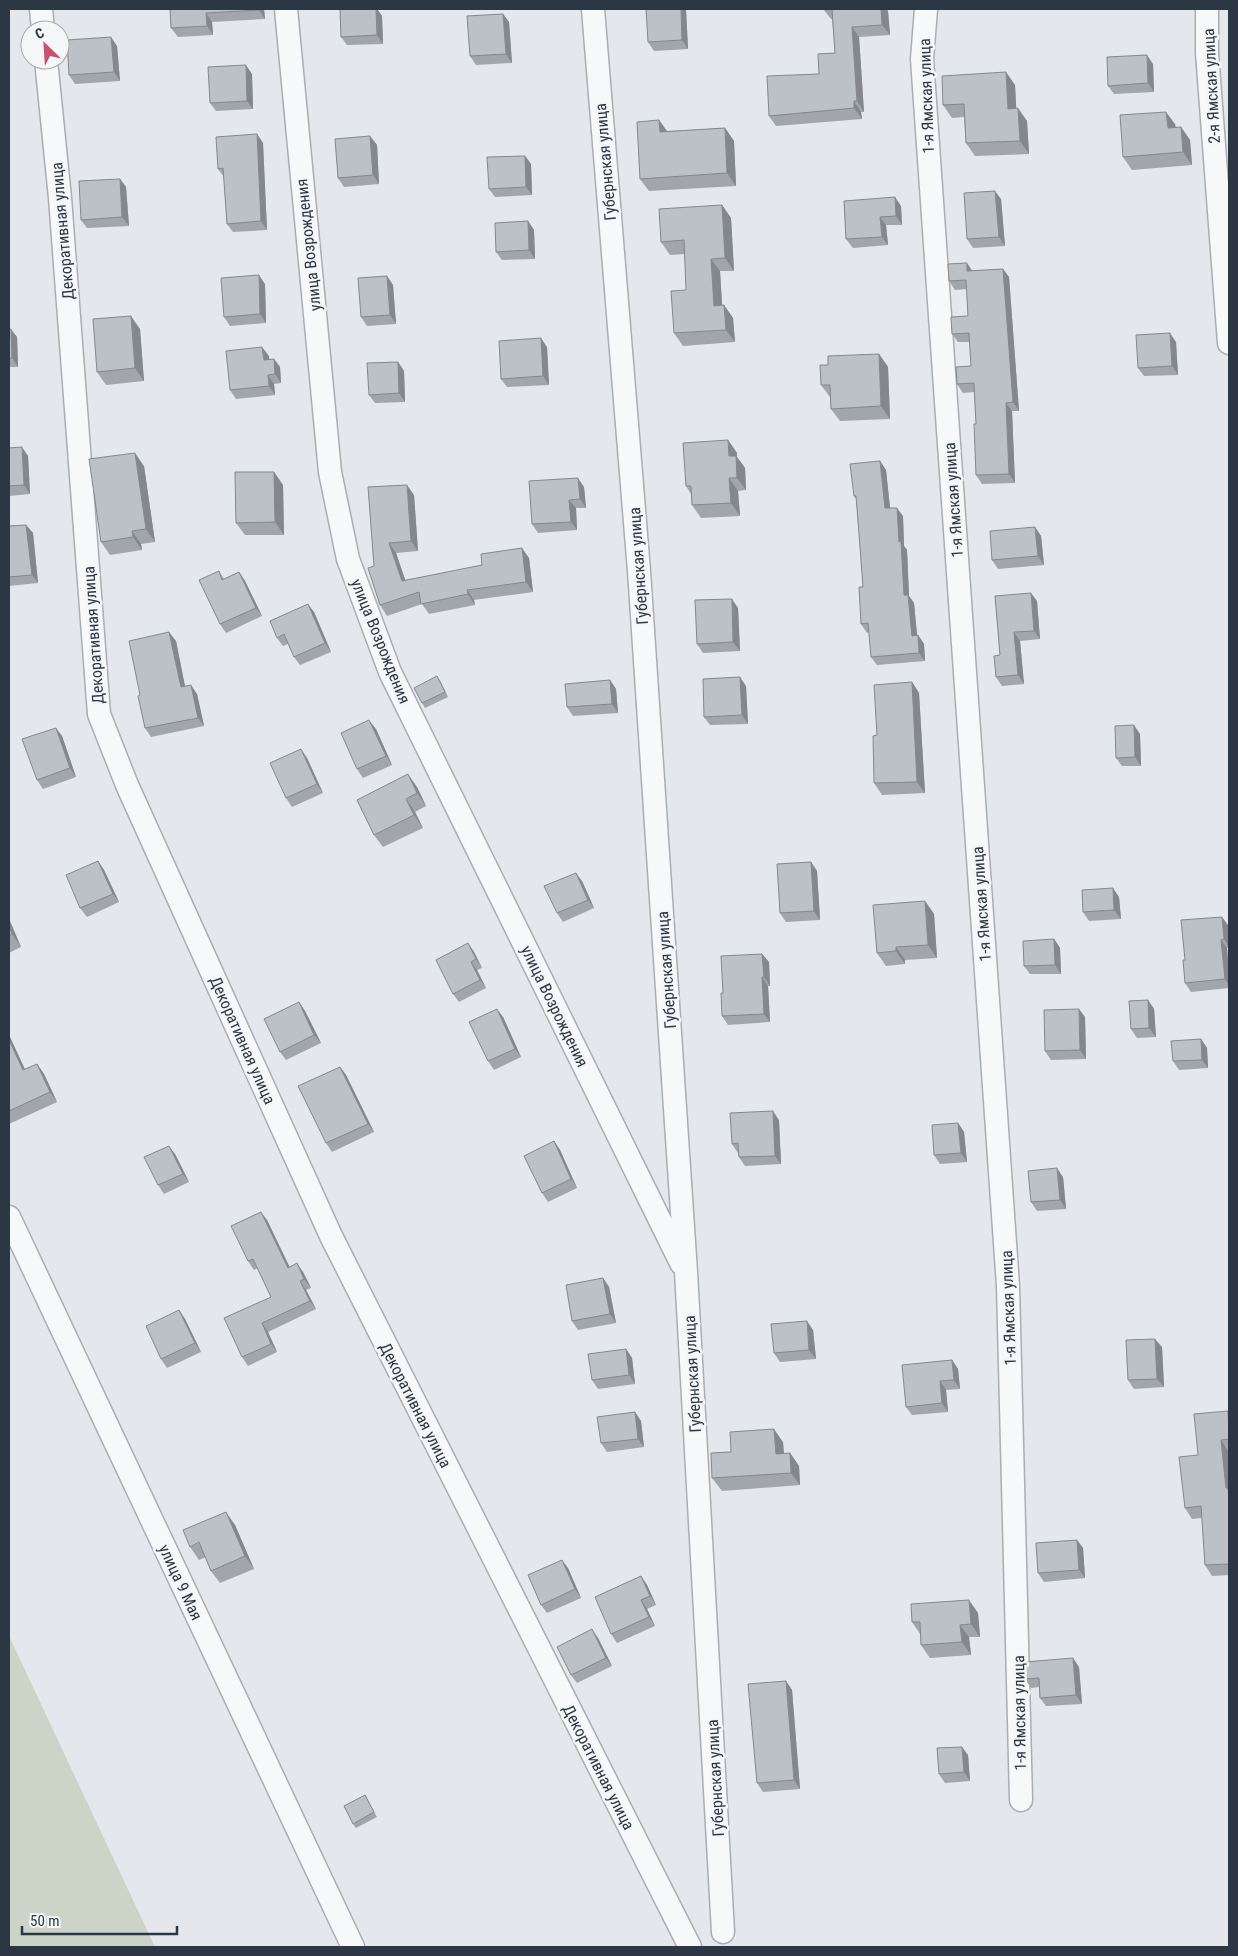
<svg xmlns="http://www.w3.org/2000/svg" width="1238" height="1956" font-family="'Roboto Condensed',sans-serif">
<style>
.green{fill:#cbd4c6}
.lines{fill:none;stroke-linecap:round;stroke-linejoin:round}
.minor-casing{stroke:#a9aeb5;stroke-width:25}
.minor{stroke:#f7f8fa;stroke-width:22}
.wall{fill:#a2a6ac}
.shaded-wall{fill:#84878c}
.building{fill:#bcc1c8;stroke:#84878c}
.labels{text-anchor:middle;stroke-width:5;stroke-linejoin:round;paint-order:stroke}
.street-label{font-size:16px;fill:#2d3643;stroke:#f4f6f8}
</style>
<rect width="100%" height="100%" fill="#e4e7eb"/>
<!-- green -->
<path class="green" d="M9 1636 155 1947H9Z"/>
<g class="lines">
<!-- minor casing -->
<g class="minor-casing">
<path id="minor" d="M41 9 43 30
M286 9 330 472 348 559 390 672 681 1263
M593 9 639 571 686 1272 723 1932
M926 9 922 59 1008 1286 1021 1800
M1207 9V53L1229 343
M46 60 60 198 99 714 127 785 331 1236 690 1947
M9 1217 353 1947"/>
</g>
<!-- minor -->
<use href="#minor" class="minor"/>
</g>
<!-- wall -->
<path class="wall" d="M170 9H264L265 19 212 22 213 35 178 37 171 28Z
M340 9H377L382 16 383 44 347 45 341 37Z
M686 9 688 49 654 51 648 42Z
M823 9H886L888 11 890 35 859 37 864 112H861L862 119 776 126 769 116 819 74 835 53 832 19H831Z
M503 14 509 22 512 63 476 65 470 56Z
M117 46 120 81 75 84 69 75Z
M1153 64 1154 92 1114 94 1108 86Z
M252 74 253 109 216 111 210 103Z
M1015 85 1016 108 1027 121 1029 154 975 156 966 143 964 117 952 118 943 105Z
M659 120 667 131 725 128 734 141 736 186 649 191 640 179Z
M1175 124 1176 127H1181L1190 140 1192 165 1132 170 1123 157Z
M257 134 263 143 267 230 233 232 227 224 224 177 218 169Z
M370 136 377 145 379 184 344 187 338 178Z
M525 156 531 164 532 195 495 197 489 189Z
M120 179 126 187 129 226 87 228 81 220Z
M1001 199 1005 246 973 248 967 239Z
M844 201 901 206 902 225H886L888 245 853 248 846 239Z
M722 205 731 218 734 271H720L722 305H724L733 318 735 342 683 346 674 333 686 290 685 254 670 255 661 242Z
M528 221 534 230 535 259 502 260 496 252Z
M1003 269 1009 277 1019 411H1012L1015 483 982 484 976 475V424L974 392 963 393 957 384 971 366 970 342H958L952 334 968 316 967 289 955 290 949 281 972 271Z
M387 276 393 285 396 324 367 326 361 317Z
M265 284 266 323 230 326 224 317Z
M9 329 17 337 18 367H9Z
M140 329 144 381 106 385 97 372Z
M1176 342 1178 375 1144 376 1138 368Z
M547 347 549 385 507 387 501 379Z
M879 354 888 367 890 419 840 421 831 409 830 397 821 385 828 365Z
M269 356V359H274L280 367 281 383 274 384 275 395 236 399 230 390Z
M398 362 404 371 405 402 375 403 369 395Z
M728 440 737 453V457L745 468 746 490 738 491 740 516 701 518 692 505 691 494 686 486Z
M9 448 28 456 30 494 9 496Z
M880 461 886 470 890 508 903 516 904 546 907 550 909 596 914 603 917 635H918L924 644 925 661 877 665 871 657 869 632 867 633 861 624 863 587 857 501 854 496Z
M144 466 155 542 141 544 142 550 110 555 101 542Z
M274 472 283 485 284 535H245L236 523Z
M584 487 586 508H576L577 530 538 533 532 524Z
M414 495 418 551 396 553 405 580 529 558 533 592 474 600 475 605 429 614 422 604 387 616 380 605 374 566Z
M26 525 33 533 38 583 9 586V526Z
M1035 527 1041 536 1044 565 998 569 992 560Z
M219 571 224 579 239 572 245 581 262 616 226 633 220 624Z
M995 596 1037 601 1040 639 1020 641 1024 684 1002 686 996 677 1000 655Z
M738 608 740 651 703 653 697 644Z
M314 612 331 652 300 665 294 657 288 644 283 646 277 638Z
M176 641 185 687 197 694 204 726 151 737 145 728 140 695Z
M610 680 616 689 618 713 573 716 567 707Z
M440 681 448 697 425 708 422 703Z
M912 682 919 693 925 793 882 795 874 783 877 735Z
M746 686 748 724 710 725 704 717Z
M376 729 392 765 363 778 357 769Z
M1140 734 1141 766H1122L1116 758Z
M62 736 76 777 43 789 37 780Z
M307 758 323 793 292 807 286 798Z
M417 787 426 806 415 812 423 828 383 847 374 835 357 800Z
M98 861 104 870 119 902 87 917 80 908Z
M811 862 817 871 820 920 786 922 780 913Z
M582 881 594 908 563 922 557 913Z
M1119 897 1121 919 1089 921 1083 912Z
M925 901 934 914 937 958 905 960V964L886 966 877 953Z
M9 919 21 947 9 953Z
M1228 925 1229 943V948H1227L1229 971V988L1191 992 1185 983V960Z
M1054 939 1060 948 1061 974H1030L1024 966Z
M468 943 474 952 482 968 477 970 486 988 459 1002 453 994Z
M762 954 769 962 770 986H768L770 1022 728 1025 722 1016 723 993Z
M1148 1000 1154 1009 1156 1037 1137 1038 1131 1029Z
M299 1002 305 1011 321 1043 286 1060 280 1052Z
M503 1017 521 1057 494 1070 488 1061Z
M1085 1017 1086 1059 1051 1060 1045 1051Z
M9 1035 25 1070 37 1064 44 1074 57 1102 9 1124Z
M1201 1039 1207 1048 1208 1068 1179 1070 1173 1061Z
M340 1067 346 1075 374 1132 332 1152 326 1143Z
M779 1120 781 1164 745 1166 739 1157 738 1153 732 1144Z
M958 1123 964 1132 967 1162 940 1164 934 1155Z
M554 1141 560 1150 577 1188 548 1202 542 1193Z
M175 1154 189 1182 164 1194 158 1185Z
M1063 1177 1066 1209 1037 1211 1031 1202Z
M267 1220 289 1267 303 1272 311 1288 306 1290 316 1309 268 1332 277 1352 248 1366 242 1357 271 1297 258 1268 254 1270 248 1261Z
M603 1278 609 1287 616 1323 578 1330 572 1321Z
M179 1310 185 1319 201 1352 167 1368 161 1359Z
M813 1330 816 1359 780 1362 774 1353Z
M1162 1347 1164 1387 1134 1389 1128 1380Z
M626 1349 632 1358 635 1384 598 1389 592 1380Z
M952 1360 958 1369 960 1389 946 1390 948 1412 912 1415 906 1407Z
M1228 1411 1229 1413V1451H1228L1229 1459V1575L1212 1576 1205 1565 1202 1518 1192 1519 1185 1508 1198 1455Z
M635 1412 641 1421 644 1447 607 1452 601 1443Z
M783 1442 784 1454 790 1453 799 1466 800 1485 722 1491 712 1478 731 1452Z
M235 1525 254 1569 220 1583 211 1571 206 1557 199 1560 190 1547Z
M1077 1540 1083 1548 1085 1578 1044 1582 1038 1573Z
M568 1568 581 1598 547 1613 541 1605Z
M641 1576 647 1585 656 1605 647 1609 655 1626 617 1643 611 1634Z
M978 1613 980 1637H969L971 1655 930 1658 921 1645 920 1634 912 1622Z
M598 1638 612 1666 577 1683 571 1675Z
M1079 1667 1082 1704 1046 1706 1040 1698 1039 1687 1031 1688 1025 1679Z
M786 1681 792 1690 800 1789 763 1792 757 1783Z
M968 1755 970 1781 945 1783 939 1774Z
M365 1795 377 1817 356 1828 353 1824Z"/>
<!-- shaded-wall -->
<path class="shaded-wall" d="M259 9H264L265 19 259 10Z
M371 9H377L382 16 383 44 377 35Z
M681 9H686L688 49 682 40Z
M881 9H886L888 11 890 35 882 25Z
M206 13 212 22 213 35 207 26Z
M503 14 509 22 512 63 506 54Z
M852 27 859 37 864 112 857 101Z
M111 37 117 46 120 81 114 72Z
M1147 55 1153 64 1154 92 1148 83Z
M246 65 252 74 253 109 247 101Z
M1006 72 1015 85 1017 122 1008 109Z
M854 101 861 112 862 119 854 108Z
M1018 108 1027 121 1029 154 1020 141Z
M1166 112 1175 124 1177 141 1168 128Z
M659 120 668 133 660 132Z
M1181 127 1190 140 1192 165 1183 152Z
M725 128 734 141 736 186 727 173Z
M257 134 263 143 267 230 261 221Z
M370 136 377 145 379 184 373 175Z
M525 156 531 164 532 195 526 187Z
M120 179 126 187 129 226 122 217Z
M995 191 1001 199 1005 246 999 237Z
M895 197 901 206 902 225 896 216Z
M722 205 731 218 734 271 725 258Z
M880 217 886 225 888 245 882 237Z
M528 221 534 230 535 259 529 250Z
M711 259 720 271 723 319 714 306Z
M967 263 973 272 967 271Z
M1003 269 1009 277 1019 411 1013 402Z
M259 275 265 284 266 323 260 314Z
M387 276 393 285 396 324 390 315Z
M724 305 733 318 735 342 726 330Z
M131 316 140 329 144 381 135 368Z
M11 329 17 337 18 367 12 358Z
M1170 333 1176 342 1178 375 1172 366Z
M541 338 547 347 549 385 543 376Z
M262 347 269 356 270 368 264 360Z
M879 354 888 367 890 419 881 406Z
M274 359 280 367 281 383 275 374Z
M398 362 404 371 405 402 399 393Z
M268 375 274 384 275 395 269 386Z
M1006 403 1012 411 1015 483 1009 474Z
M728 440 737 453V457L745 468 746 490 737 478 729 456Z
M22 447 28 456 30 494 24 485Z
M135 453 144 466 155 542 146 529Z
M880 461 886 470 891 517 885 508Z
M274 472 283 485 284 535 275 522Z
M578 478 584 487 586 508 580 499Z
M729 478 738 491 740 516 731 503Z
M407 485 414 495 418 551 411 541Z
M569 500 576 508 577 530 571 522Z
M897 508 903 516 904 546 907 550 909 596 914 603 918 645 912 636 904 595 899 542Z
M26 525 33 533 38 583 32 575Z
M1035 527 1041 536 1044 565 1038 556Z
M132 531 141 544 142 550 133 537Z
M389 543 396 553 409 591 402 581Z
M522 548 529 558 533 592 526 582Z
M239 572 245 581 262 616 256 608Z
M467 590 474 600 475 605 468 594Z
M1031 593 1037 601 1040 639 1034 631Z
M732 599 738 608 740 651 733 642Z
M308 604 314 612 331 652 325 643Z
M169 632 176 641 187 696 181 687Z
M1014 632 1020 641 1024 684 1018 675Z
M918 635 924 644 925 661 919 653Z
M437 676 440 681 448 697 445 692Z
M740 677 746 686 748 724 742 715Z
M610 680 616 689 618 713 612 704Z
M912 682 919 693 925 793 917 782Z
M191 685 197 694 204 726 198 718Z
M369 720 376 729 392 765 386 756Z
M1134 725 1140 734 1141 766 1135 757Z
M56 728 62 736 76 777 70 768Z
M301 749 307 758 323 793 317 784Z
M408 774 417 787 426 806 417 793Z
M406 799 415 812 423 828 414 815Z
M98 861 104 870 119 902 113 894Z
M811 862 817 871 820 920 814 911Z
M576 873 582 881 594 908 588 900Z
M1113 888 1119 897 1121 919 1114 910Z
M925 901 934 914 937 958 928 945Z
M1222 917 1228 925 1229 947 1224 939Z
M9 919 21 947 12 934 9 926Z
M1054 939 1060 948 1061 974 1055 965Z
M1221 940 1227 948 1229 971V986L1225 979Z
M468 943 474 952 482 968 476 959Z
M896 947 905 960V964L896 951Z
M762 954 769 962 770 986 764 977Z
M471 962 477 970 486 988 480 980Z
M762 977 768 986 770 1022 764 1014Z
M1148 1000 1154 1009 1156 1037 1149 1028Z
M299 1002 305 1011 321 1043 314 1035Z
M497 1009 503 1017 521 1057 515 1049Z
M1079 1009 1085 1017 1086 1059 1080 1050Z
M9 1035 30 1080 23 1070 9 1040Z
M1201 1039 1207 1048 1208 1068 1202 1060Z
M37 1064 44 1074 57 1102 50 1092Z
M340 1067 346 1075 374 1132 368 1124Z
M773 1111 779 1120 781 1164 775 1156Z
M958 1123 964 1132 967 1162 961 1153Z
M554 1141 560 1150 577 1188 571 1179Z
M169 1146 175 1154 189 1182 183 1174Z
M1057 1168 1063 1177 1066 1209 1060 1200Z
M261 1212 267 1220 294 1276 288 1268Z
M297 1263 303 1272 311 1288 304 1279Z
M603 1278 609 1287 616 1323 610 1314Z
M300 1281 306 1290 316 1309 310 1301Z
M179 1310 185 1319 201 1352 195 1343Z
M807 1321 813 1330 816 1359 809 1350Z
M262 1323 268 1332 277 1352 271 1344Z
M1155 1339 1162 1347 1164 1387 1157 1379Z
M626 1349 632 1358 635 1384 629 1375Z
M952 1360 958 1369 960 1389 954 1380Z
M940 1381 946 1390 948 1412 942 1403Z
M635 1412 641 1421 644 1447 638 1439Z
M774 1429 783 1442 785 1467 776 1454Z
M1221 1440 1228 1451 1229 1459V1500L1226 1488Z
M790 1453 799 1466 800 1485 791 1473Z
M226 1512 235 1525 254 1569 245 1556Z
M1077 1540 1083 1548 1085 1578 1079 1570Z
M562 1560 568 1568 581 1598 575 1589Z
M641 1576 647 1585 656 1605 650 1596Z
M641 1600 647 1609 655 1626 649 1617Z
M969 1600 978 1613 980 1637 971 1624Z
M960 1625 969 1637 971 1655 962 1642Z
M592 1629 598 1638 612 1666 606 1658Z
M1073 1658 1079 1667 1082 1704 1076 1695Z
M786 1681 792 1690 800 1789 794 1780Z
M962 1747 968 1755 970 1781 964 1772Z"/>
<!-- building -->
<path class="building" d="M170 9H259V10L206 13 207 26 171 28Z
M340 9H376L377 35 341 37Z
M646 9H681L682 40 648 42Z
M832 9H881L882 25 852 27 857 101H854V108L769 116 767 76 819 74 818 54 835 53Z
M503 14 506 54 470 56 467 16Z
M111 37 114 72 69 75 67 40Z
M1147 55 1148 83 1108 86 1107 57Z
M246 65 247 101 210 103 208 67Z
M1006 72 1008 109 1018 108 1020 141 966 143 964 104 943 105 942 76Z
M1166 112 1168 128 1181 127 1183 152 1123 157 1120 115Z
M659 120 660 132 725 128 727 173 640 179 637 122Z
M257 134 261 221 227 224 223 168 218 169 216 137Z
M370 136 373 175 338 178 335 139Z
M525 156 526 187 489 189 487 157Z
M120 179 122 217 81 220 79 181Z
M995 191 999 237 967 239 964 193Z
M895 197 896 216 880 217 882 237 846 239 844 201Z
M722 205 725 258 711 259 714 306 724 305 726 330 674 333 671 291 686 290 684 240 661 242 659 209Z
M528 221 529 250 496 252 495 223Z
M967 263V271L1003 269 1013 402 1006 403 1009 474 976 475 974 424H976L974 383 957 384 956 367 971 366 969 333 952 334 951 317 968 316 966 280 949 281 948 264Z
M259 275 260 314 224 317 221 278Z
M387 276 390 315 361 317 358 278Z
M131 316 135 368 97 372 93 319Z
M9 329H11L12 358H9Z
M1170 333 1172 366 1138 368 1136 335Z
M541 338 543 376 501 379 499 341Z
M262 347 264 360 274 359 275 374 268 375 269 386 230 390 226 351Z
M879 354 881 406 831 409 830 385H821L820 365H828V356Z
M398 362 399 393 369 395 367 363Z
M728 440 729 456H736L737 478H729L731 503 692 505 691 486H686L683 443Z
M22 447 24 485 9 486V448Z
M135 453 146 529 132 531 133 537 101 542 89 459Z
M880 461 885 508H897L899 542 901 541 904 595H908L912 636 918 635 919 653 871 657 868 623 861 624 859 587H863L859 534 856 496H854L850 464Z
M235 472H274L275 522 236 523Z
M578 478 580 499 569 500 571 522 532 524 529 481Z
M407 485 411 541 389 543 402 581 482 565 481 554 522 548 526 582 467 590 468 594 421 604 419 592 380 605 368 568 374 566 368 487Z
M26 525 32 575 9 577V526Z
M1035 527 1038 556 992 560 990 531Z
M219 571 222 580 239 572 256 608 220 624 199 580Z
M1031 593 1034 631 1014 632 1018 675 996 677 994 656 1000 655 995 596Z
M732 599 733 642 697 644 695 600Z
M308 604 325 643 294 657 284 634 277 638 270 621Z
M169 632 181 687 191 685 198 718 145 728 138 696 140 695 129 641Z
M437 676 445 692 422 703 414 688Z
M740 677 742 715 704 717 703 679Z
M610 680 612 704 567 707 565 684Z
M912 682 917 782 874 783 873 736 877 735 874 685Z
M369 720 386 756 357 769 341 733Z
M1134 725 1135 757 1116 758 1115 726Z
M56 728 70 768 37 780 22 739Z
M301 749 317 784 286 798 270 763Z
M408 774 417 793 406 799 414 815 374 835 357 800Z
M98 861 113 894 80 908 66 875Z
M811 862 814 911 780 913 777 864Z
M576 873 588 900 557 913 544 886Z
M1113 888 1114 910 1083 912 1082 890Z
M925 901 928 945 896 947V951L877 953 873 905Z
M1222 917 1224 939 1221 940 1225 979 1185 983 1183 960H1185L1181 920Z
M9 926 12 934 9 936Z
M1054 939 1055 965 1024 966 1023 941Z
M468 943 476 959 471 962 480 980 453 994 436 960Z
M762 954 764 977H762L764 1014 722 1016 721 993H723L721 956Z
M1148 1000 1149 1028 1131 1029 1129 1001Z
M299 1002 314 1035 280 1052 264 1019Z
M497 1009 515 1049 488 1061 469 1022Z
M1079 1009 1080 1050 1045 1051 1044 1010Z
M1201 1039 1202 1060 1173 1061 1171 1041Z
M9 1040 23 1070 37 1064 50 1092 9 1111Z
M340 1067 368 1124 326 1143 298 1086Z
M773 1111 775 1156 739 1157 738 1143 732 1144 730 1113Z
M958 1123 961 1153 934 1155 932 1125Z
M554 1141 571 1179 542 1193 524 1156Z
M169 1146 183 1174 158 1185 144 1157Z
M1057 1168 1060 1200 1031 1202 1028 1171Z
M261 1212 288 1268 297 1263 304 1279 300 1281 310 1301 262 1323 271 1344 242 1357 224 1318 271 1297 253 1259 248 1261 231 1226Z
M603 1278 610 1314 572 1321 566 1285Z
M179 1310 195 1343 161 1359 146 1326Z
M807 1321 809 1350 774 1353 771 1324Z
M1155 1339 1157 1379 1128 1380 1126 1340Z
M626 1349 629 1375 592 1380 588 1354Z
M952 1360 954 1380 940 1381 942 1403 906 1407 902 1365Z
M1228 1411 1229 1427V1439L1221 1440 1226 1488H1228L1229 1500V1564L1205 1565 1201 1506 1185 1508 1179 1457 1198 1455 1194 1414Z
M635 1412 638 1439 601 1443 597 1417Z
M774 1429 776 1454 790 1453 791 1473 712 1478 711 1453 731 1452 730 1432Z
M226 1512 245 1556 211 1571 199 1542 190 1547 183 1530Z
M1077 1540 1079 1570 1038 1573 1036 1543Z
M562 1560 575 1589 541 1605 528 1575Z
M641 1576 650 1596 641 1600 649 1617 611 1634 595 1597Z
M969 1600 971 1624 960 1625 962 1642 921 1645 920 1622H912L911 1604Z
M592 1629 606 1658 571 1675 557 1647Z
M1073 1658 1076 1695 1040 1698 1039 1678 1025 1679V1662Z
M786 1681 794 1780 757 1783 748 1684Z
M962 1747 964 1772 939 1774 937 1748Z
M365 1795 374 1812 353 1824 344 1806Z"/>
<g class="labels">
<!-- street labels -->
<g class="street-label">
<text transform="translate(1211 86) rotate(-93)" y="6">2-я Ямская улица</text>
<text transform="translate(926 96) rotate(-92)" y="6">1-я Ямская улица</text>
<text transform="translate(605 162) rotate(-95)" y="6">Губернская улица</text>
<text transform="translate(62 231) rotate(-95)" y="6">Декоративная улица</text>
<text transform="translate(308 245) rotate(-96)" y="6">улица Возрождения</text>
<text transform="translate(953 500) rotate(-94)" y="6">1-я Ямская улица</text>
<text transform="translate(638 566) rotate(-94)" y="6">Губернская улица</text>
<text transform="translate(93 635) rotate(-94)" y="6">Декоративная улица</text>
<text transform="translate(381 641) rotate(68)" y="6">улица Возрождения</text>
<text transform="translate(981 904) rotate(-94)" y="6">1-я Ямская улица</text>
<text transform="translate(666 970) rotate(-94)" y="6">Губернская улица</text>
<text transform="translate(555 1006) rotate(64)" y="6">улица Возрождения</text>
<text transform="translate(243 1040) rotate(66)" y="6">Декоративная улица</text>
<text transform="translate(1008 1308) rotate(-92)" y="6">1-я Ямская улица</text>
<text transform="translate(692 1374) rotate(-93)" y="6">Губернская улица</text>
<text transform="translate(416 1405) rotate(63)" y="6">Декоративная улица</text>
<text transform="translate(181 1582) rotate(65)" y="6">улица 9 Мая</text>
<text transform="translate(1019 1713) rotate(-91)" y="6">1-я Ямская улица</text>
<text transform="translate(599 1767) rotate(63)" y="6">Декоративная улица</text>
<text transform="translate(715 1778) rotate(-93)" y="6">Губернская улица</text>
</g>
</g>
<!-- border -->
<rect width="1238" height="1956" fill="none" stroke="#2d3643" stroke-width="20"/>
<!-- north arrow -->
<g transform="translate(45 45) rotate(335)"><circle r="24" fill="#f4f6f8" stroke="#a4a9b0"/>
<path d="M0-4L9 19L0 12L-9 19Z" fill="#c6536c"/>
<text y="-8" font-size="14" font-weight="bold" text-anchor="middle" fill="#2d3643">С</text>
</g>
<!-- scale -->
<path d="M22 1926v8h155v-8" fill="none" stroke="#2d3643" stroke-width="2.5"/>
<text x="30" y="1926" font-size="15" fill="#2d3643" stroke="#f4f6f8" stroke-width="4" paint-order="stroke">50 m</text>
</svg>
